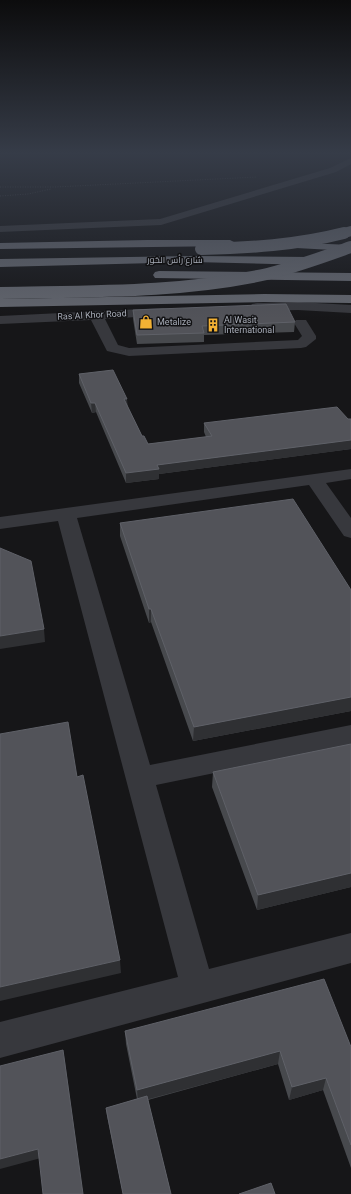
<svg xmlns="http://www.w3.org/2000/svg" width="351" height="1194" font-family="Roboto,Cairo,sans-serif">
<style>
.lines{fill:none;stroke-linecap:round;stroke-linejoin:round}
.path{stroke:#3d3f44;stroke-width:1;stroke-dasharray:1 1.5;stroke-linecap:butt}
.minor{fill:#37383d;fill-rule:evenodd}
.highway{fill:#63666e;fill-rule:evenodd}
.highway-bridge-far1{stroke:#63666e;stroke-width:10}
.highway-bridge{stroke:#63666e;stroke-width:12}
.wall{fill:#47494d}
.shaded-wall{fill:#2f3033}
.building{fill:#525359;stroke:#5f6168}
.labels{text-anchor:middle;stroke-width:3;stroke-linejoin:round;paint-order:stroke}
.far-street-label{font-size:9px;fill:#a8adb8;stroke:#111113}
.far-poi-label{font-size:9px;fill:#a8adb8;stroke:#111113;text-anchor:start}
</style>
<rect width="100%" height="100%" fill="#161618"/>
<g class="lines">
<!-- path -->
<path class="path" d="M0 187H55L257 177
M0 196 28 194 51 189"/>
<!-- minor -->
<path class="minor" d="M351 158V164L336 172 161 225 0 232V226L160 219 330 168Z
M298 302 351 305V313L298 310 257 311 252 310 250 307 252 304 257 303Z
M163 308 168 309 170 312 168 315 105 319 118 345 129 348 298 340 302 336 294 323 296 320H306L316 336V339L306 347 301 348 129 356 107 351 91 320 0 324V316Z
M351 469V479L326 483 351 518V538L344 536 309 485 77 518 150 765 351 725V745L156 785 209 969 351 933V963L0 1058V1022L178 977 58 521 0 529V517Z"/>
<!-- highway -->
<path class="highway" d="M147 240H230L236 243 230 246 0 249V243Z
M282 242 351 245V251L278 247 276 245Z
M193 256 310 257 314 259 316 261 314 263 310 265 193 262 0 267V259Z
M159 271 351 273V281L155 278 153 275 155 272Z
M264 294 351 295V303L264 302 0 307V299Z"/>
<!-- highway-bridge-far1 -->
<path class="highway-bridge-far1" d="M341 234 351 231"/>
<!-- highway-bridge -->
<path class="highway-bridge" d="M201 249C249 248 297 245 344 233
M0 293C89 291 180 293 267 274 296 267 323 257 351 247"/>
</g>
<!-- wall -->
<path class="wall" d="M133 310 295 322 294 332 204 335V342L137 344 133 319Z
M79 374 127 399V406L142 436 148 444 206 437 204 432V423L351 419V449L159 474V479L126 483 96 412 92 413 79 383Z
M120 523 351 590V711L193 741 151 622 149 623 120 536Z
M351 744V887L257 910 212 787 213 772Z
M125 1031 351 1047V1168L323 1090 289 1100 278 1064 148 1100 171 1194H123L107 1116 106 1108 137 1099 126 1044Z"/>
<!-- shaded-wall -->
<path class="shaded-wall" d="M124 399H127L128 408Z
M91 403H95L96 412 92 413Z
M351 440V449L159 474V479L126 483V473L157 465Z
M149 609H151V622L149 623Z
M44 629 45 642 0 649V636Z
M351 697V711L193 741 194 727Z
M351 873V887L257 910 258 895Z
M120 960 121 973 0 1001V987Z
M63 1050 65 1061 83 1194Z
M280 1051 278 1064 138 1102 137 1090Z
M326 1078 323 1090 289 1100 292 1087Z
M38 1149 41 1158 0 1169V1159Z"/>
<!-- building -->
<path class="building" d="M286 304 295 322 202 326 204 333 137 335 133 310Z
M113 370 127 399H124L142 436H144L148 444 212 436 204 423 337 407 348 419H351V440L157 465 159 469 126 473 95 403H91L79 374Z
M293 499 351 590V697L194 727 151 609H149L120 523Z
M0 548 31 561 44 629 0 636Z
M68 722 77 777 83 775 120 960 0 987V734Z
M351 744V873L258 895 213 772Z
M324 979 351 1047V1145L326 1078 292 1087 280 1051 137 1090 125 1031Z
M63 1050 83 1194H43L38 1149 0 1159V1066Z
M147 1096 171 1194H123L106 1108Z
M271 1183 275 1194H239Z"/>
<!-- sky -->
<linearGradient id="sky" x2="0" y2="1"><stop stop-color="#0c0c0d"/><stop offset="0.48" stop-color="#363c48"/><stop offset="1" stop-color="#363c48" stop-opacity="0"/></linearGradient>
<rect width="351" height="319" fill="url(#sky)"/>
<!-- icons -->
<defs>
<g id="shop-bare" transform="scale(1.08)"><path d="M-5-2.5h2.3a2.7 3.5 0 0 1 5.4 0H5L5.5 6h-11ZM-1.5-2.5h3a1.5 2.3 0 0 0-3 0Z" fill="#f2b134" stroke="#111113" stroke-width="2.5" paint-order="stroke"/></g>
<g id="building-bare" transform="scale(1.08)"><path d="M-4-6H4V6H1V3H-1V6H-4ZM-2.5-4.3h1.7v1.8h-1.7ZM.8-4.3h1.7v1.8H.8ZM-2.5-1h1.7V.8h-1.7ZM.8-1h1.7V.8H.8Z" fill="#f2b134" stroke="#111113" stroke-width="2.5" paint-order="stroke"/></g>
</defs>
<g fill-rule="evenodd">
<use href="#shop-bare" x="146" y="322"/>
<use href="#building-bare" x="213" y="325"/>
</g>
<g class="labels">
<!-- far-street labels -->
<g class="far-street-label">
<text x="175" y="263">شارع رأس الخور</text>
<text transform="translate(92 315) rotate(-3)" y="3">Ras Al Khor Road</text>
</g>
<!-- far-poi labels -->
<g class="far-poi-label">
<text x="224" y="323">Al Wasit<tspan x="224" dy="10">International</tspan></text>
<text x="157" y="325">Metalize</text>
</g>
</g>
</svg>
